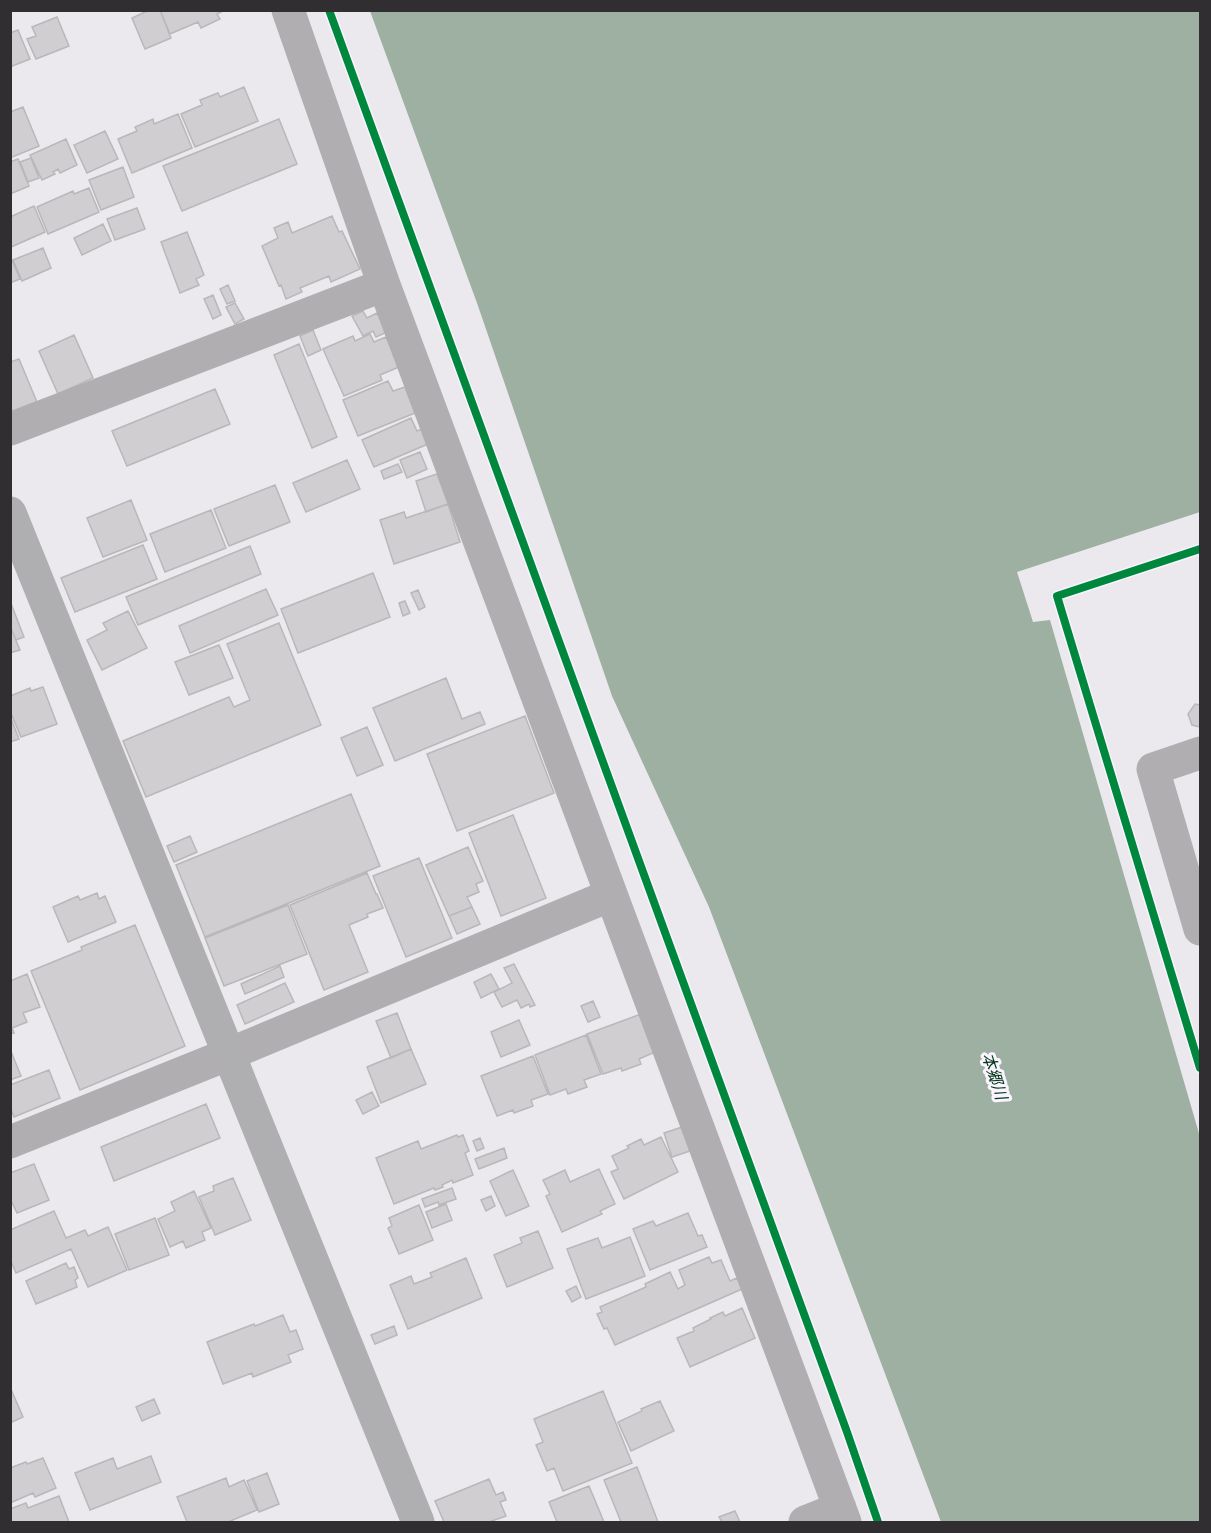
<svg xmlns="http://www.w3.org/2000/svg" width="1211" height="1533" font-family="Commissioner,'Noto Sans JP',sans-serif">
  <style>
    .water { fill: #9db0a2 }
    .building { fill: #d0ced1; stroke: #b9b7ba; stroke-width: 1.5 }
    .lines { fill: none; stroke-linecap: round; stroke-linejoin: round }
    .street { stroke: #b0aeb1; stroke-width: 33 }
    .secondary { stroke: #afaeb1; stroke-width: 33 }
    .cycleway-casing { stroke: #f9f4fd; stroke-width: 11 }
    .cycleway { stroke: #00873e; stroke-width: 8 }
    .labels { text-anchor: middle; stroke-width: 6; stroke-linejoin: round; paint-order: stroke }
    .water-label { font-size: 16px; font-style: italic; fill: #053819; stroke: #f9f4fd }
  </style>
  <rect width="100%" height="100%" fill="#ebe9ed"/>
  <path class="water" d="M370 11H1200V512L1017 572 1033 622 1050 620 1200 1137V1522H941L709 907 612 696 477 303Z"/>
  <path class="building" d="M149 10H160L171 38 145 49 132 18Z
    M160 10H223V11L217 14 220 19 201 28 198 22 170 34Z
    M57 17 69 46 36 59 27 39 36 36 32 27Z
    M18 30 30 59 10 67V33Z
    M244 87 258 121 195 147 181 114 202 105 200 100 218 93 220 97Z
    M23 107 39 146 10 158V112Z
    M178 114 192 148 132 173 118 139 137 131 135 127 153 119 154 124Z
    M279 119 297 164 182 211 163 166Z
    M105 131 118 159 87 173 74 145Z
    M66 139 77 165 60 173 58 169 53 172 55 174 42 180 30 155Z
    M31 158 39 178 28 182 20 162Z
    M18 159 29 186 10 194V162Z
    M123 167 134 197 101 210 89 180Z
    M89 188 99 212 48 234 37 207 73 191 74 194Z
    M34 206 45 232 11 247 10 217Z
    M137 208 145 229 115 240 107 219Z
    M332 216 339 232 342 231 360 269 331 282 329 276 300 288 302 292 286 299 281 285 279 286 262 246 278 238 274 228 288 222 292 233Z
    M103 224 111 241 82 255 74 238Z
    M187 232 204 275 196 279 199 285 180 293 161 242Z
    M43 248 51 268 22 281 13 260Z
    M12 260 20 279 10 283V261Z
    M228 285 235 301 227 304 220 289Z
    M213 295 221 315 213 319 204 299Z
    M235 303 244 319 235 324 226 307Z
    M363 311 367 318 377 313 387 332 376 337 373 331 363 336 352 316Z
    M313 330 321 350 308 356 300 336Z
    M370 334 374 342 386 337 399 367 380 375 382 380 344 396 323 349 353 336 355 341Z
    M74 335 93 378 58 394 39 351Z
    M299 344 337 437 312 448 274 355Z
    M19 359 37 402 10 413V362Z
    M388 381 393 391 405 387 415 413 358 436 343 400Z
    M215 389 230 424 127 466 112 431Z
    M411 418 417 431 422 429 428 444 374 467 362 440Z
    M420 452 427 469 407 478 400 460Z
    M347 460 360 489 306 512 293 483Z
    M398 464 402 472 384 479 381 471Z
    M437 474 448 504 426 512 416 481Z
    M275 485 290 522 229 546 214 509Z
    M131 500 147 540 103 557 87 518Z
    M448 504 460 542 394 564 380 520 404 512 406 518Z
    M211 510 226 548 165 572 150 534Z
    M143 545 157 579 75 612 61 578Z
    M250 546 261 574 138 625 126 597Z
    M373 573 390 617 298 653 281 609Z
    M266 589 278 615 190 653 179 626Z
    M418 590 425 607 419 610 411 593Z
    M10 601 24 637 16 640 10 626Z
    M405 601 410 613 403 616 399 603Z
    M128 611 147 648 102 670 87 640 107 630 103 623Z
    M279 623 321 725 146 797 123 741 229 697 234 707 250 700 227 644Z
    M10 626 20 650 10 653Z
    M219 645 233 678 189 695 175 662Z
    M446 678 462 719 480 712 485 724 395 761 373 708Z
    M43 687 57 724 21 737 10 711V696L30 688 31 691Z
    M1195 704 1200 705V727L1192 725 1188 714Z
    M10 716 19 739 10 742Z
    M525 716 554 793 457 831 427 754Z
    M367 727 383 765 357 776 341 738Z
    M351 794 380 866 205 937 176 865Z
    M513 815 546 898 501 916 469 833Z
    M190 836 197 852 174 862 167 846Z
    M468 847 483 881 476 884 479 892 467 897 472 907 449 916 426 865Z
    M419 858 452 938 406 957 373 876Z
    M367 873 376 894H377L383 908 367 914 368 917 349 925 368 972 324 990 290 905Z
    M97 893 99 899 105 896 116 922 68 942 53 907 78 896 80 900Z
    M288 905 307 954 224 986 205 938Z
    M472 907 480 924 457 934 449 916Z
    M135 925 185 1046 80 1090 31 971 82 950 81 947Z
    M514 964 535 1005 530 1007 529 1004 521 1008 517 1000 502 1007 494 992 512 983 504 968Z
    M280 966 284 977 245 994 241 984Z
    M27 974 40 1007 23 1013 27 1022 12 1028 14 1033 10 1034V981Z
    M491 974 499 989 481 998 474 982Z
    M285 983 294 1002 245 1024 237 1005Z
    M593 1001 600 1017 588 1022 581 1006Z
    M397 1013 411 1049 391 1058 376 1021Z
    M641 1014 655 1052 639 1059 641 1064 622 1071 621 1068 603 1074 587 1034Z
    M519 1020 530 1045 501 1057 491 1032Z
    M586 1035 601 1074 584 1080 587 1087 568 1094 566 1089 550 1095 535 1055Z
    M10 1049 21 1076 10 1080Z
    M411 1049 426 1084 381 1103 367 1067Z
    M533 1056 548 1094 531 1100 533 1106 514 1113 513 1110 497 1116 481 1076Z
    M49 1070 60 1098 14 1117 10 1107V1085Z
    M372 1092 379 1106 363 1114 356 1100Z
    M206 1104 220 1138 114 1181 101 1147Z
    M682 1127 690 1151 672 1157 664 1133Z
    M457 1135 458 1137 463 1135 469 1151 465 1153 473 1175 453 1183 452 1180 442 1185 443 1187 435 1190 434 1188 394 1204 376 1158 418 1141 421 1149Z
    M661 1137 678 1172 624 1199 611 1172 618 1169 612 1156 629 1148 627 1146 641 1139 644 1145Z
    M480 1138 484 1148 477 1151 473 1141Z
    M504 1148 507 1158 479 1169 475 1159Z
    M34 1164 49 1200 17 1213 10 1198V1173Z
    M599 1169 615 1204 600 1211 602 1214 562 1232 546 1196 550 1194 543 1180 565 1170 570 1182Z
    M513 1170 529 1206 506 1216 490 1181Z
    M233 1178 251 1220 215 1235 199 1197 214 1191 213 1186Z
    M452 1188 456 1199 439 1205 438 1202 425 1207 422 1199Z
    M194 1191 211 1228 202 1232 205 1240 186 1248 183 1241 170 1247 158 1219 175 1211 171 1202Z
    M491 1196 495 1206 486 1211 481 1200Z
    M446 1204 452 1220 432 1228 426 1212Z
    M419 1205 433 1240 399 1254 388 1228 392 1226 389 1218Z
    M54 1211 66 1238 85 1230 88 1236 108 1227 127 1270 88 1287 71 1249 16 1273 10 1259V1230Z
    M688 1213 698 1236 702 1235 707 1247 650 1270 633 1229 653 1221 656 1226Z
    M155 1218 169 1255 129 1270 115 1234Z
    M538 1231 553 1268 507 1287 494 1255 522 1243 520 1238Z
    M630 1237 645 1276 586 1299 567 1249 598 1238 602 1248Z
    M709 1257 712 1263 721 1260 730 1281 737 1278 742 1289 615 1345 607 1328 604 1329 597 1314 602 1312 600 1307 646 1287 645 1284 670 1272 678 1289 685 1285 679 1270Z
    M466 1258 482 1298 408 1329 390 1285 411 1276 414 1284 432 1277 430 1273Z
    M66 1263 69 1269 74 1267 78 1278 75 1280 77 1287 36 1304 26 1281Z
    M576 1286 581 1297 572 1302 566 1291Z
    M742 1308 755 1338 690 1367 677 1338 694 1331 693 1328 711 1319 710 1318 723 1312 725 1316Z
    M283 1315 290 1332 296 1330 303 1349 288 1355 291 1362 253 1377 252 1373 223 1384 207 1342 254 1324 255 1326Z
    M394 1326 397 1335 375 1344 371 1335Z
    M10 1387 23 1417 10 1423Z
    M603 1391 632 1463 563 1491 554 1468 547 1471 536 1445 543 1442 534 1419Z
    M154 1399 160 1413 142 1421 136 1407Z
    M660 1401 674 1431 631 1451 618 1422 642 1411 641 1409Z
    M151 1456 161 1482 90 1510 75 1473 113 1458 117 1469Z
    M43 1458 56 1488 35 1497 33 1493 10 1503V1468L26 1462 27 1464Z
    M637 1467 658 1522H621L604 1480Z
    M267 1473 279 1504 259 1512 247 1481Z
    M226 1478 229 1487 244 1480 257 1510 228 1522H187L177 1497Z
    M489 1479 496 1495 503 1492 506 1500 500 1502 506 1516 489 1522H444L435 1501Z
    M589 1486 604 1522H557L549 1502Z
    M59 1496 69 1522H10V1509L26 1503 28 1508Z
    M735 1511 740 1522H722L719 1517Z"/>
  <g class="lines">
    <path class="street" d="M288 10 384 285 845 1522
      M10 429 384 285
      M1200 753 1153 769 1200 929
      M10 1142 229 1054 611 895
      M805 1522 840 1508"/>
    <path class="secondary" d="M10 513 418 1522"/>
    <defs>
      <path id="cycleway" d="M329 10 847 1432 878 1522
        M1200 549 1057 596 1200 1068"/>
    </defs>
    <use href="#cycleway" class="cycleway-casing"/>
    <use href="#cycleway" class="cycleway"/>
  </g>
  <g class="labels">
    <g class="water-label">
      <text transform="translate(995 1076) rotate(72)" y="6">本郷川</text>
    </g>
  </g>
  <rect width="1211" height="1533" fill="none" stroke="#302e31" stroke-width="24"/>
</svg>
